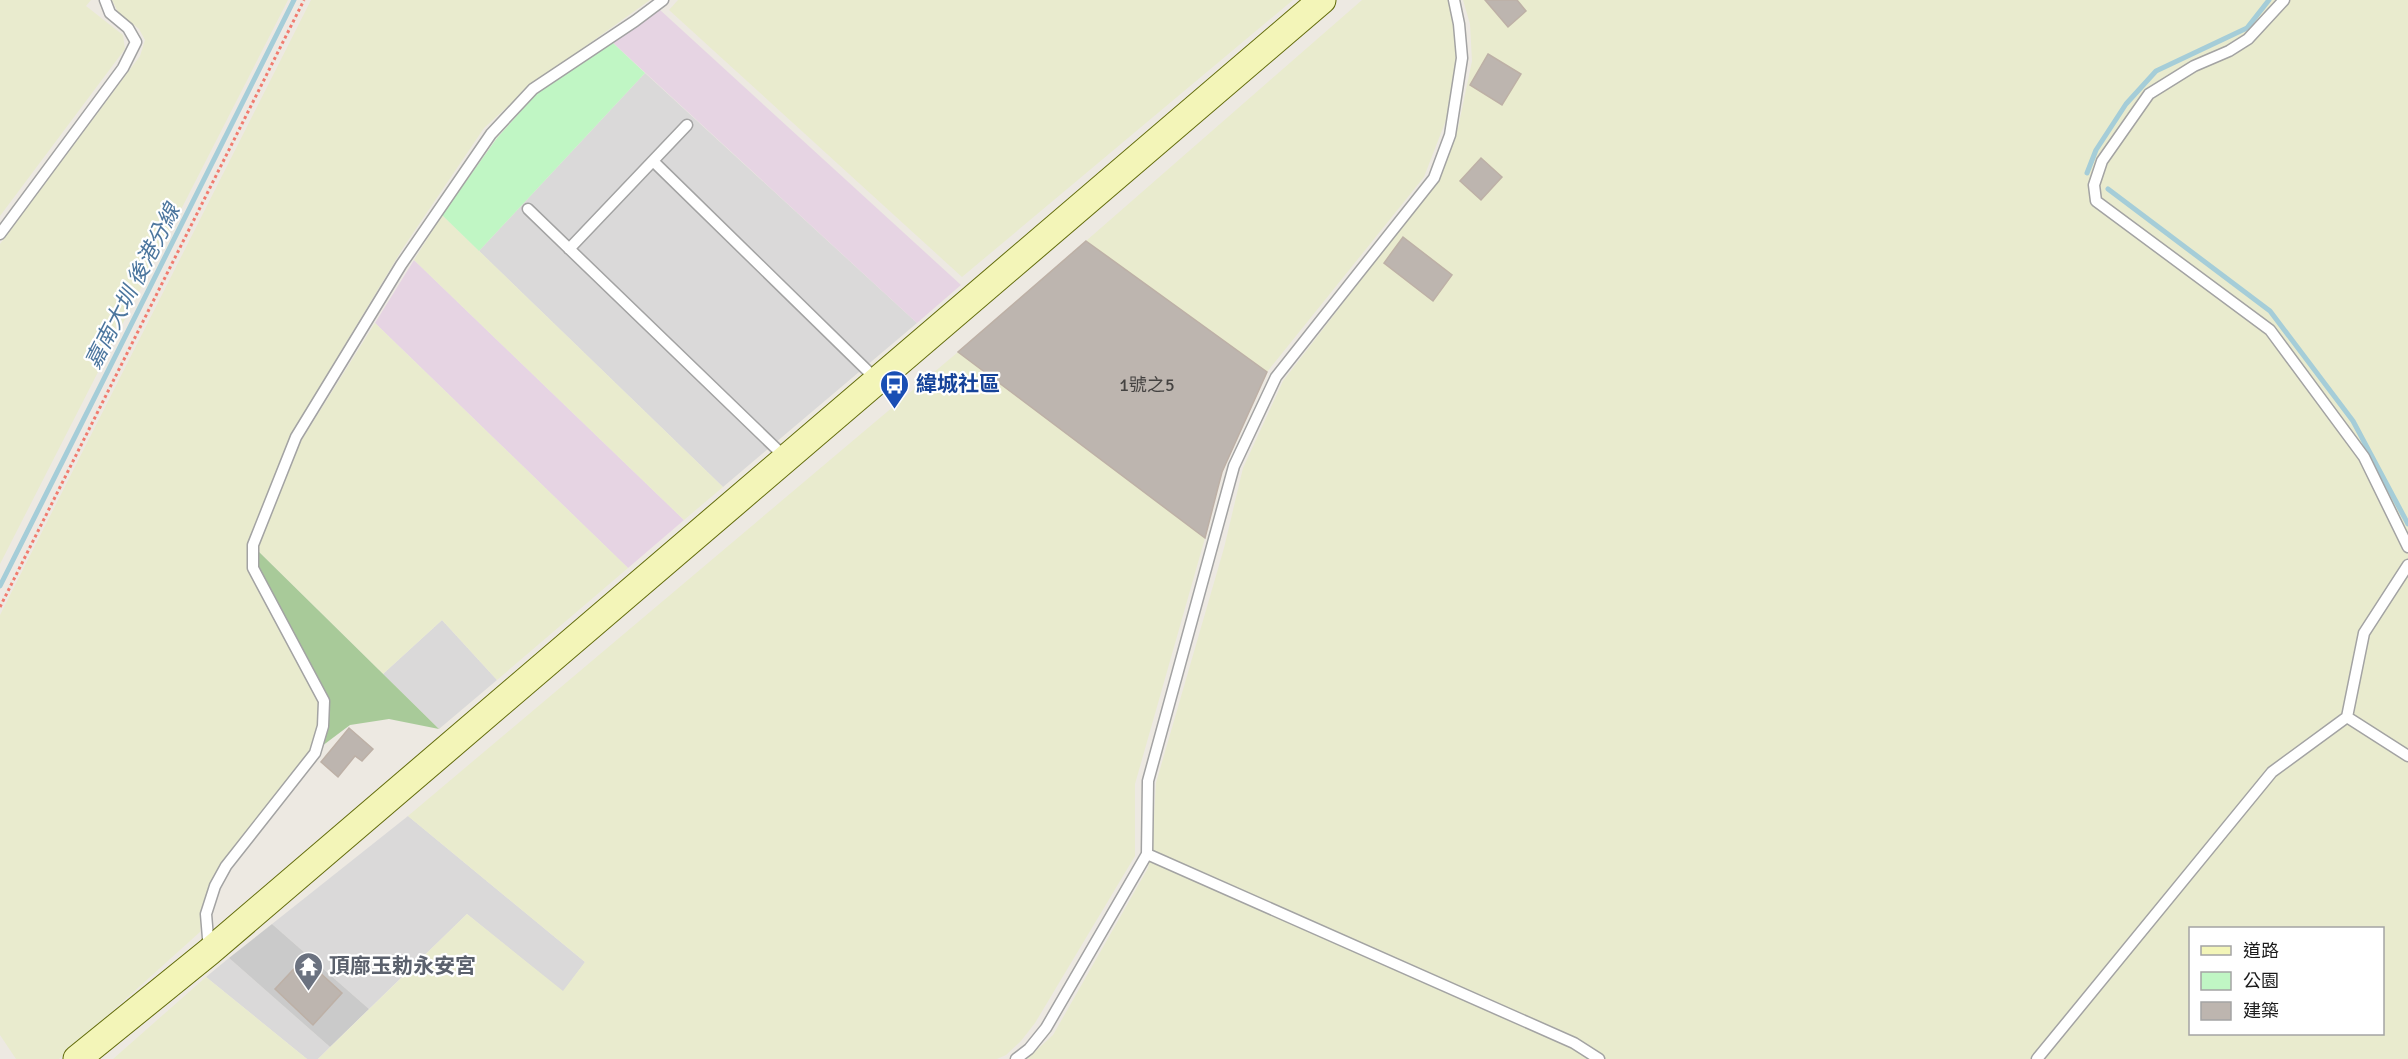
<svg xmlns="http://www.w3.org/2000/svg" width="2408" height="1059" font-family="Signika,'Noto Sans TC',sans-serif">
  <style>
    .residential { fill: #dad9d9 }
    .industrial { fill: #e6d4e3 }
    .religious { fill: #cacaca }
    .farmland { fill: #e9ebce; fill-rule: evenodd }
    .forest { fill: #a8ca99 }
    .park { fill: #c0f6c4 }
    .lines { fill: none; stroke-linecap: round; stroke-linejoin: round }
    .stream { stroke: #a5cdd8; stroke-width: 5 }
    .building { fill: #bdb5af; stroke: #bdb0a6; stroke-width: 1.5 }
    .lane-casing { stroke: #a3a3a3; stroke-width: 13 }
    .secondary-casing { stroke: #626b0b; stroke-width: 29 }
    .path { stroke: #f17b6f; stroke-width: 3; stroke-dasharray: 3 3; stroke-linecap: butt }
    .lane { stroke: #fff; stroke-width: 10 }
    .secondary { stroke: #f3f5b8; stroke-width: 27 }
    .labels { text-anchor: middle; stroke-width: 4.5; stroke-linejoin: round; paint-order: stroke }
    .number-label { font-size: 18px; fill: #444241 }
    .transit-label { font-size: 21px; font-weight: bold; fill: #164399; stroke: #fff; text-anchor: start }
    .worship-label { font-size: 21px; font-weight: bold; fill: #5b616d; stroke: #fff; text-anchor: start }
    .water-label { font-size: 22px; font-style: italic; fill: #4c769e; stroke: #fff }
  </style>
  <rect width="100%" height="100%" fill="#ede9e2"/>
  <path class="residential" d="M645 73 917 323 723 487 479 251Z
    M442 620 497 680 439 729 383 674Z
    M408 816 585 962 563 992 467 914 369 1009 272 924Z
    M229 958 330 1047 318 1059H307L206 977Z"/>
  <path class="industrial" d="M659 9 961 285 917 323 613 43Z
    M414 260 684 520 628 568 375 323Z"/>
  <path class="religious" d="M272 924 369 1009 330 1047 229 958Z"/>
  <path class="farmland" d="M0 0H91L86 6 123 35 125 49 0 216Z
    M112 0H288L0 564V244L140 56 145 40 139 29 118 12Z
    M311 0H650L530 86 484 128 403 248 291 434 249 541V567L318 702V727L312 752 224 862 202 913 200 932 59 1059H16L0 1035V615Z
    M678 0H1293L962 277 669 10Z
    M1362 0H1448L1455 25 1456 58 1446 120 1424 177 1267 372 1086 241Z
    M1463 0H2408V1059H1027L1053 1035 1148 868 1152 848 1156 783 1224 548 1243 468 1283 381 1438 180 1458 128 1472 61 1470 24ZM2190 928H2382V1034H2190Z
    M442 215 723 487 684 520 414 260Z
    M375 323 628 568 497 680 442 620 383 674 256 549 301 441Z
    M958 352 1205 538 1135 784V856L1035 1023 1021 1041 1006 1055 997 1059H318L467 914 563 991 585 962 408 816Z
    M206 977 307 1059H113Z"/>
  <path class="forest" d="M256 549 439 729 389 719 350 725 322 746 329 726V700L257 567Z"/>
  <path class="park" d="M613 43 645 73 479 251 442 215 497 138 537 93Z"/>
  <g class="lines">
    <path class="stream" d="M2087 173 2096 150 2126 104 2156 71 2247 28 2269 0
      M2108 189 2270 311 2353 421 2408 524
      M0 586 294 0"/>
  </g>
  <path class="building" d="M1485 0H1517L1526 11 1508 27Z
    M1488 54 1521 74 1502 105 1470 85Z
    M1481 158 1502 177 1481 200 1460 181Z
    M1403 237 1452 275 1433 301 1384 263Z
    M1086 241 1267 372 1222 472 1205 538 958 352Z
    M349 728 373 749 362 761 355 756 338 777 321 762Z
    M304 958 342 993 313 1025 275 989Z"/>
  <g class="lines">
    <defs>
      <path id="lane" d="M2284 0 2248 39 2229 51 2194 66 2149 94 2102 161 2094 185 2096 201 2270 330 2364 457 2408 547
        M653 161 878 381
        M528 209 787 459
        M0 234 123 68 136 42 128 28 110 13 105 0
        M569 249 687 125
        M2408 565 2364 633 2347 717 2408 756
        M1147 854 1574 1043 1599 1059
        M209 950 206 914 215 886 226 866 315 753 323 726 324 701 253 568V545L296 437 401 265 491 134 533 89 635 21 663 0
        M1016 1059 1029 1049 1046 1028 1147 854 1148 781 1234 466 1276 377 1434 178 1450 135 1462 58 1459 24 1454 0
        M2037 1059 2272 772 2347 717"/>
      <path id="secondary" d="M77 1059 209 952 1322 0"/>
    </defs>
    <use href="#lane" class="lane-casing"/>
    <use href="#secondary" class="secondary-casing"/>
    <path class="path" d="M0 607 304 0"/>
    <use href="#lane" class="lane"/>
    <use href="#secondary" class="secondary"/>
  </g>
  <defs>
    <symbol id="bus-pin" viewBox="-11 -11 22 30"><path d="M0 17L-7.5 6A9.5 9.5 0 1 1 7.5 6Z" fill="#1a4fb4" stroke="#fff"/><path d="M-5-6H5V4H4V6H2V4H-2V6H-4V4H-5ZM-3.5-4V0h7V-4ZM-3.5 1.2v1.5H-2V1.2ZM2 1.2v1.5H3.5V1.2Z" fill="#fff"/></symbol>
    <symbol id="temple-pin" viewBox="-11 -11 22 30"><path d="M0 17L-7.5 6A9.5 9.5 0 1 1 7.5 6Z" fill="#6b7280" stroke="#fff"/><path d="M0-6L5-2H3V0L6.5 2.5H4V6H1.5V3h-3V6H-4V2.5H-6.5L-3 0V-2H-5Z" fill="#fff"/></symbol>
  </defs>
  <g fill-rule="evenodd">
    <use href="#bus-pin" x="878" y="368" width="33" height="45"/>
    <use href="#temple-pin" x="292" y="950" width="33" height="45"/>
  </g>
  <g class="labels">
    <g class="number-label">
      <text x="1147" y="391">1號之5</text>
    </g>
    <g class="transit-label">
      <text x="916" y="391">緯城社區</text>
    </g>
    <g class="worship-label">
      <text x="329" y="973">頂廍玉勅永安宮</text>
    </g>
    <g class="water-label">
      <text transform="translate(132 286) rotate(-63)" y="8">嘉南大圳 後港分線</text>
    </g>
  </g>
  <rect x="2189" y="927" width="195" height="108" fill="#ffffff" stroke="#a4a4a4" stroke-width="1.5"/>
  <rect x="2201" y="946" width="30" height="9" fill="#f3f5b8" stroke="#a4a4a4" stroke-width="1.5"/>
  <text x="2243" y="957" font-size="18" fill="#1c1c1c">道路</text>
  <rect x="2201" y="972" width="30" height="18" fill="#c0f6c4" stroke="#a4a4a4" stroke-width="1.5"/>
  <text x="2243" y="987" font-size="18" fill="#1c1c1c">公園</text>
  <rect x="2201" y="1002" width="30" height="18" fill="#bdb5af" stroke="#a4a4a4" stroke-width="1.5"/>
  <text x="2243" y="1017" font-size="18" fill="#1c1c1c">建築</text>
</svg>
